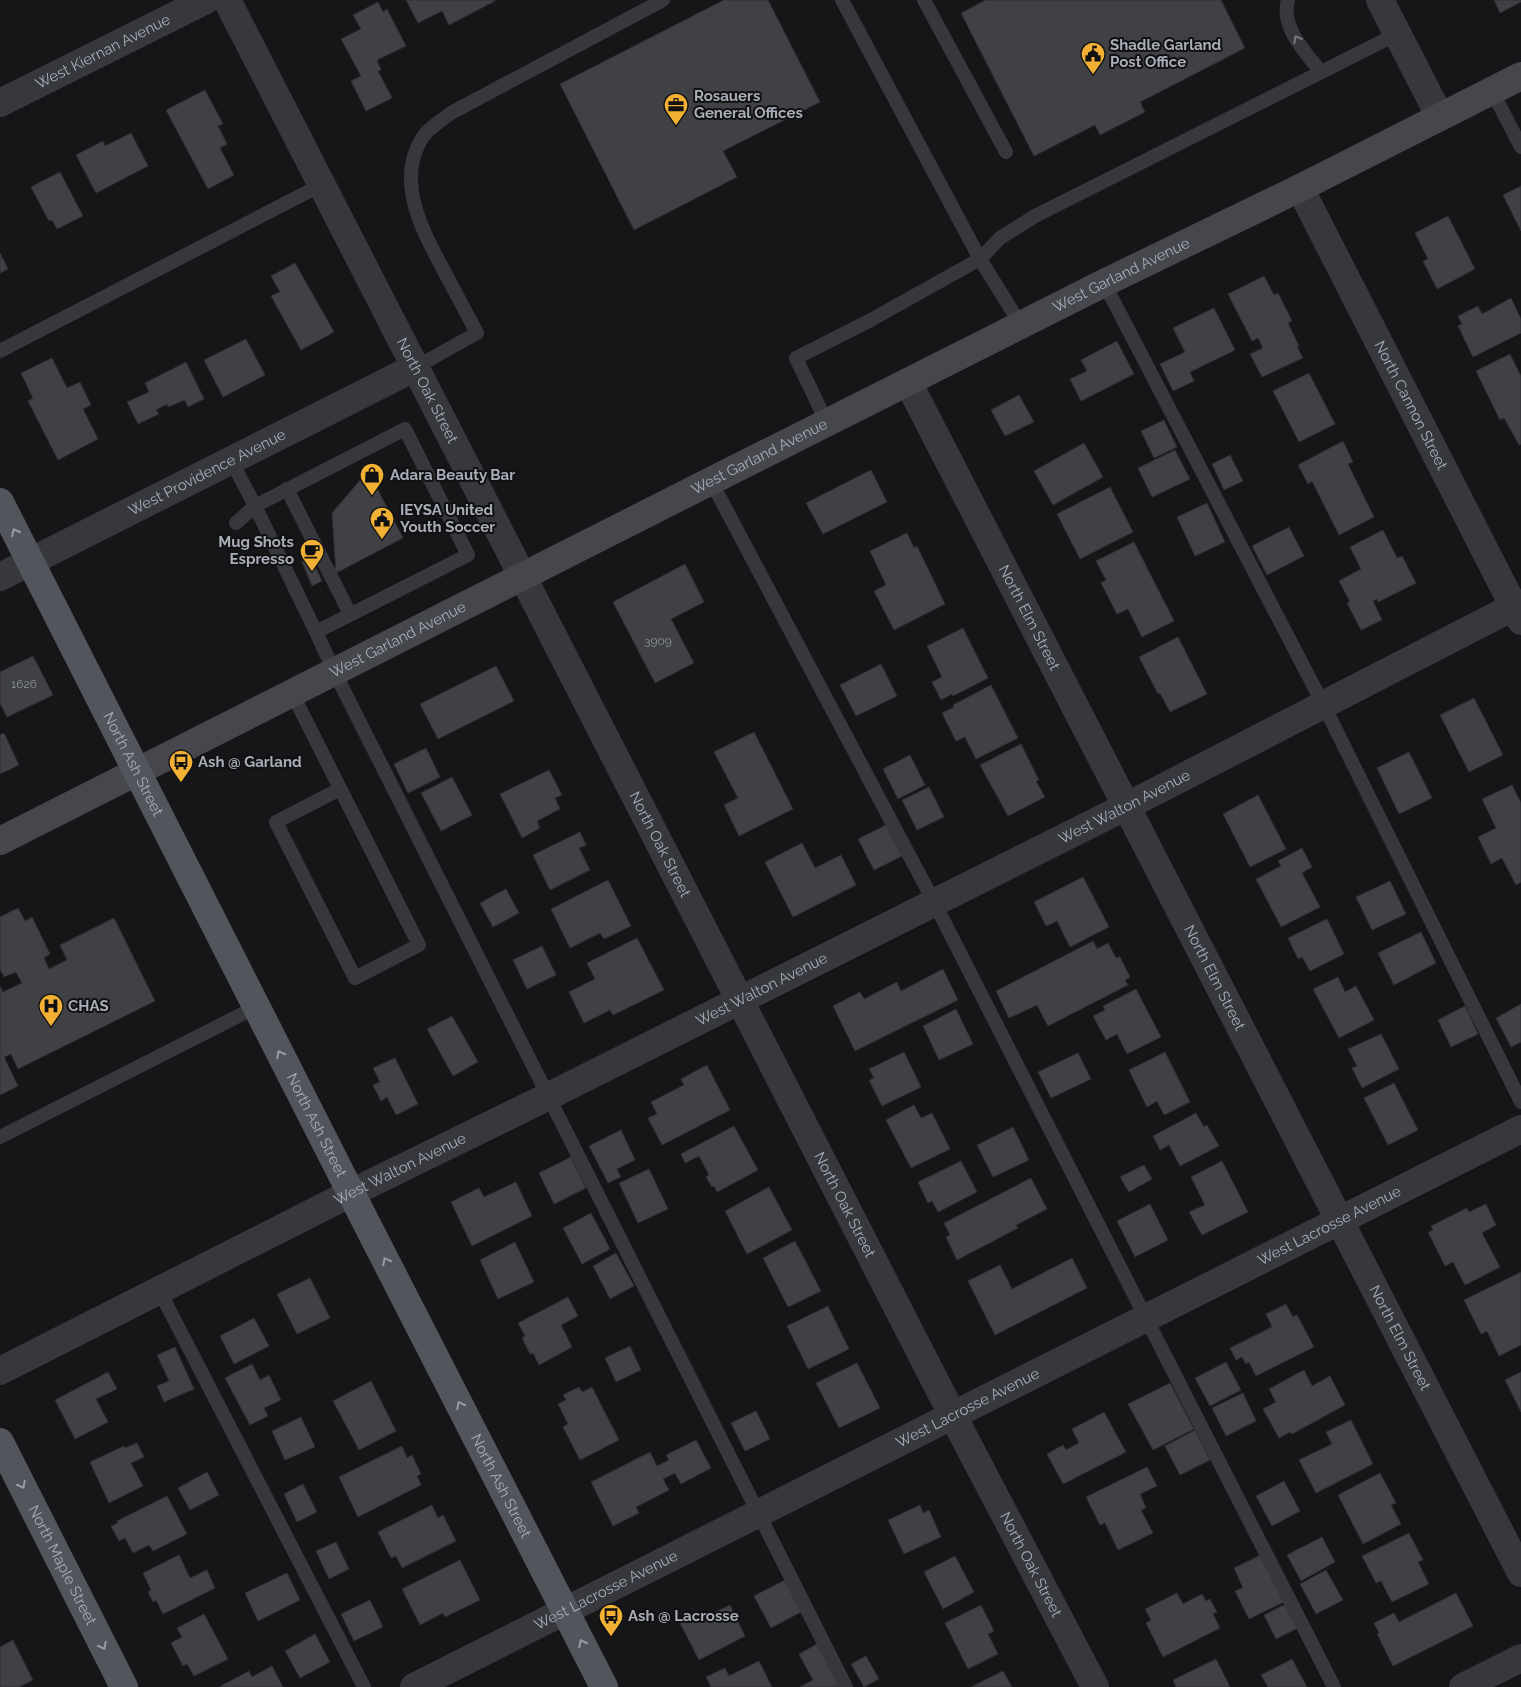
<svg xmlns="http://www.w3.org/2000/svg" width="1521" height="1687" font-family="Raleway,sans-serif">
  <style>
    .building { fill: #404145; stroke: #303034 }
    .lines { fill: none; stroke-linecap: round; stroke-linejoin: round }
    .lane { stroke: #37383d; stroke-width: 14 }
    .street { stroke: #37383d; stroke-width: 28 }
    .secondary { stroke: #45474d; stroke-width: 28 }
    .primary { stroke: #53555c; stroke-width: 28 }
    .oneway { stroke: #757881 }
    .oneway2 { stroke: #979ba6 }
    .labels { text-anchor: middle; stroke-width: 4; stroke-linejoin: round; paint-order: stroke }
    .number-label { font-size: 12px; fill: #8e929b }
    .poi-label { font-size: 15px; font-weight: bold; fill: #a8adb8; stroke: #111113; text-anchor: start }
    .street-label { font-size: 15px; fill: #a8adb8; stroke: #111113 }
  </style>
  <rect width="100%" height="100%" fill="#161618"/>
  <path class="building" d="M406 0H495V1L449 25 442 11 418 23Z
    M724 0H768L820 102 723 151 737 177 634 230 560 84Z
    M986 0H1221L1245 48 1140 102 1145 112 1100 135 1095 125 1034 156 961 13Z
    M1494 0H1521V2L1500 13Z
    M378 2 383 12 387 9 406 46 377 60 381 70 378 71 392 98 366 111 351 81 361 76 341 39 361 29 353 15Z
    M205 90 223 124 218 126 227 144 220 148 234 175 208 189 166 110Z
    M131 133 148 166 96 193 76 155 103 141 105 146Z
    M60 172 83 216 57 229 52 220 49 221 31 187Z
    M1521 186V231L1503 195Z
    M1448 216 1475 269 1437 289 1423 261 1428 259 1415 233Z
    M0 253 8 269 0 273Z
    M295 263 334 332 301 350 271 296 280 292 271 276Z
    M1264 276 1274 295 1278 293 1292 321 1288 323 1299 346 1297 347 1303 358 1262 377 1250 354 1263 348 1258 338 1252 341 1228 294Z
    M1511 298 1521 319V333L1473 357 1458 326 1462 324 1458 316 1478 306 1482 314Z
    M1214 308 1235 350 1190 372 1194 381 1173 391 1160 364 1185 352 1173 328Z
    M246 339 265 375 223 397 204 360Z
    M1117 341 1134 374 1081 401 1070 379 1087 371 1081 360Z
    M1510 354 1521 376V444L1519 445 1504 418 1500 420 1476 371Z
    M52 358 67 388 80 382 91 405 83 409 98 439 58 460 28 401 33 398 21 373Z
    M186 362 204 399 188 407 185 400 168 407 167 404 156 410 159 414 138 424 127 402 149 392 145 383Z
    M1309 373 1335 424 1299 442 1273 391Z
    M1019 395 1034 422 1005 436 991 410Z
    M1164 420 1177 447 1154 458 1141 431Z
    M1343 441 1353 462 1348 464 1374 517 1339 535 1312 481 1308 484 1298 465Z
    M1084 443 1103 477 1053 505 1034 471Z
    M1175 450 1190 479 1152 497 1138 468Z
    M1230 455 1243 481 1224 490 1212 464Z
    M871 470 887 502 823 534 806 503Z
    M368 471 403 538 336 573 332 513Z
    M1110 487 1133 532 1080 559 1057 514Z
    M1207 503 1225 542 1195 556 1177 517Z
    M1289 527 1304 556 1267 575 1252 546Z
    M1383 530 1397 558 1402 556 1416 583 1378 602 1377 599 1373 601 1382 620 1361 630 1347 603 1350 602 1339 581 1361 569 1350 547Z
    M907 533 914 548 917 546 945 604 894 630 874 591 886 585 870 551Z
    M1134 542 1174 621 1142 637 1128 609 1117 614 1101 583 1106 580 1096 561Z
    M311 558 322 581 312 586 302 562Z
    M685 564 704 602 671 619 694 663 655 683 613 602Z
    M963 628 988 678 953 696 952 694 941 700 932 682 942 677 927 646Z
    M1178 637 1207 694 1170 712 1160 693 1158 694 1139 657Z
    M33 656 53 695 7 717 0 703V672Z
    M881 664 897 696 856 716 840 685Z
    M496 666 514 701 438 739 420 704Z
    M991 685 1018 738 976 759 965 737 956 741 942 713 954 707 953 705Z
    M1474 698 1503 755 1469 772 1440 715Z
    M754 732 793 809 739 836 724 805 738 798 714 752Z
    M4 733 19 765 0 774V735Z
    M1021 744 1039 780 1036 781 1045 797 1008 816 980 765Z
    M426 748 440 777 408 793 394 764Z
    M1409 752 1432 798 1399 814 1377 768Z
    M910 755 925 785 898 799 883 769Z
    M549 770 562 795 555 798 560 809 537 821 540 828 522 838 500 794Z
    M452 777 472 815 441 831 421 793Z
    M1512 785 1521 803V882L1516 885 1502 858 1491 864 1478 837 1496 828 1482 799Z
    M929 787 944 817 917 830 902 800Z
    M1258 795 1286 849 1250 867 1223 814Z
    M886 825 902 856 874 870 858 839Z
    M580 832 586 845 579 848 590 870 550 890 533 855Z
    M802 843 815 868 841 855 856 885 793 917 765 862Z
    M1302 848 1312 867 1302 873 1320 907 1281 927 1256 879 1281 866 1278 861Z
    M1083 877 1109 927 1070 947 1057 921 1046 926 1034 902Z
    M608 880 631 926 604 939 600 933 570 948 551 909Z
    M1390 881 1406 914 1372 930 1356 897Z
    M506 889 519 913 493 927 480 903Z
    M18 908 25 921 32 917 50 954 44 958 49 969 67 960 60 945 114 918 155 1001 18 1069 11 1054 4 1057 18 1086 0 1095V986L3 992 22 983 16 972 4 977 0 969V917Z
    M1327 919 1344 954 1310 971 1302 957 1298 959 1288 938Z
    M1421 932 1436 963 1394 985 1378 953Z
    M637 938 664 990 613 1015 610 1010 584 1023 569 992 595 979 587 963Z
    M1093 941 1097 949 1108 943 1116 958 1120 957 1130 977 1125 980 1128 985 1048 1026 1037 1005 1009 1018 996 991Z
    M542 946 556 975 527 989 513 960Z
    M943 969 958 1000 855 1051 833 1006 860 992 864 999 897 982 901 991Z
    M1338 977 1345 992 1356 986 1374 1020 1339 1038 1313 989Z
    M1136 989 1161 1037 1127 1054 1117 1034 1106 1040 1093 1016 1105 1010 1103 1006Z
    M1521 1004V1042L1511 1047 1496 1018Z
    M1465 1006 1478 1034 1451 1047 1438 1020Z
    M956 1009 973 1044 939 1060 923 1026Z
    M452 1016 478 1062 453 1076 427 1029Z
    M1381 1034 1399 1069 1362 1088 1352 1068 1357 1066 1348 1049Z
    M904 1052 921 1087 882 1106 869 1080 874 1078 869 1069Z
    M1165 1052 1190 1102 1164 1115 1157 1101 1147 1107 1129 1070Z
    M1078 1053 1091 1079 1051 1098 1038 1072Z
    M395 1058 418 1104 396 1115 387 1097 381 1101 373 1085 380 1082 373 1068Z
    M707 1065 730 1110 662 1145 648 1118 657 1114 651 1102 684 1085 681 1079Z
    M1394 1083 1418 1130 1388 1145 1364 1098Z
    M914 1105 921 1118 932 1113 950 1149 911 1168 886 1120Z
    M1196 1113 1204 1127 1207 1125 1219 1146 1180 1166 1169 1145 1160 1150 1153 1136Z
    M734 1126 758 1170 717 1192 714 1186 712 1187 706 1177 709 1175 699 1156 685 1163 681 1154Z
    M1013 1127 1029 1160 993 1177 977 1145Z
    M621 1130 635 1160 617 1169 621 1177 608 1183 589 1146Z
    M571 1157 586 1188 554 1204 539 1173Z
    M961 1161 977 1192 938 1212 932 1201 928 1203 918 1182Z
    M1222 1161 1248 1212 1202 1235 1189 1212 1205 1205 1191 1177Z
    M1144 1165 1152 1179 1129 1192 1120 1177Z
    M649 1169 668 1209 638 1223 619 1183Z
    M1031 1178 1047 1209 1016 1225 1018 1228 957 1260 946 1237 950 1235 944 1223Z
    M516 1182 532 1216 472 1246 451 1202 479 1188 484 1197Z
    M769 1187 792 1230 747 1254 725 1211Z
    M1150 1204 1168 1240 1135 1257 1117 1221Z
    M1486 1204 1496 1225 1482 1233 1500 1267 1465 1285 1453 1262 1445 1266 1428 1232 1433 1230 1431 1226 1467 1208 1469 1212Z
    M591 1213 610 1249 582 1264 563 1228Z
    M795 1241 821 1291 788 1307 763 1258Z
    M515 1242 534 1282 498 1299 480 1260Z
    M616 1253 634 1286 610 1299 593 1266Z
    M1072 1258 1087 1288 995 1335 968 1281 1000 1265 1012 1289Z
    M1521 1272V1345L1499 1356 1487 1331 1481 1334 1464 1300Z
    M310 1278 330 1318 297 1334 277 1294Z
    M568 1297 578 1316 561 1325 572 1347 539 1365 533 1353 530 1354 522 1338 525 1336 518 1323Z
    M1286 1304 1293 1317 1297 1315 1314 1347 1256 1376 1249 1362 1246 1364 1242 1357 1236 1360 1230 1348 1272 1327 1266 1314Z
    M828 1306 849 1349 808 1369 787 1326Z
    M254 1318 269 1346 234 1364 220 1336Z
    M630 1346 641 1370 616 1382 605 1358Z
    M175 1347 194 1389 164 1402 157 1386 169 1381 157 1355Z
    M1226 1362 1241 1390 1210 1406 1195 1378Z
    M857 1363 880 1408 839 1428 816 1383Z
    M252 1364 260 1380 269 1375 281 1400 264 1408 268 1416 250 1425 225 1378Z
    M1304 1370 1312 1386 1330 1376 1345 1405 1292 1434 1290 1432 1279 1438 1263 1409 1276 1402 1269 1389Z
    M108 1372 117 1389 96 1399 108 1422 75 1439 55 1400Z
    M1521 1372V1412L1505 1380Z
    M371 1381 396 1431 359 1450 333 1401Z
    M1170 1383 1194 1429 1153 1450 1128 1404Z
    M579 1387 582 1392 592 1387 619 1440 580 1460 563 1427 568 1424 558 1404 566 1400 563 1395Z
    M1243 1393 1256 1421 1226 1436 1212 1408Z
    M756 1411 770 1439 745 1451 731 1423Z
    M1104 1412 1126 1452 1063 1484 1047 1454 1063 1445 1066 1450 1079 1443 1072 1429Z
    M301 1417 315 1447 285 1460 272 1431Z
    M1351 1420 1373 1464 1316 1493 1299 1460 1332 1444 1326 1432Z
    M1195 1430 1210 1460 1180 1475 1165 1446Z
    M696 1440 711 1468 681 1484 675 1473 663 1479 669 1490 636 1507 639 1513 613 1526 591 1482 650 1452 657 1466 669 1460 666 1455Z
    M137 1443 144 1457 131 1463 143 1486 109 1503 90 1462 124 1446 125 1448Z
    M402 1446 407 1458 412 1455 421 1474 417 1476 421 1485 358 1517 339 1477Z
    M1147 1467 1157 1486 1140 1494 1146 1508 1141 1510 1153 1533 1118 1550 1105 1523 1100 1525 1086 1497Z
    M207 1472 219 1495 190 1510 178 1488Z
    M1380 1473 1396 1503 1391 1505 1401 1524 1363 1544 1338 1495Z
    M1284 1481 1300 1511 1272 1526 1256 1496Z
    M303 1484 317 1512 297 1522 284 1494Z
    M167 1496 187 1534 153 1551 149 1545 133 1553 125 1538 119 1541 111 1526 118 1523 117 1521Z
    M432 1505 438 1518 443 1515 456 1541 402 1568 396 1556 391 1558 378 1532Z
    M920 1505 923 1513 929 1510 941 1537 904 1554 888 1520Z
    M1409 1533 1423 1560 1418 1562 1429 1584 1392 1602 1381 1581 1376 1583 1362 1556Z
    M1322 1537 1335 1562 1301 1581 1287 1555Z
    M336 1542 349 1569 329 1579 316 1551Z
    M179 1555 190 1578 207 1570 215 1588 163 1614 156 1600 153 1602 148 1592 151 1590 143 1573Z
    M1261 1555 1284 1602 1249 1619 1235 1591 1243 1588 1234 1568Z
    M955 1556 974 1592 943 1609 924 1572Z
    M460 1560 480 1600 445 1617 443 1613 420 1625 402 1589Z
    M1326 1570 1343 1600 1316 1614 1300 1584Z
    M287 1573 300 1600 258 1621 245 1593Z
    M785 1580 801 1612 771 1628 754 1596Z
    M1177 1593 1183 1604 1202 1594 1206 1601 1210 1599 1217 1612 1213 1614 1220 1628 1163 1657 1146 1623 1151 1620 1145 1609Z
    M1456 1593 1473 1626 1393 1666 1377 1634 1379 1633 1374 1623 1394 1613 1399 1622Z
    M370 1600 383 1627 354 1641 341 1614Z
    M1286 1604 1298 1628 1276 1639 1264 1615Z
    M730 1605 745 1636 699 1660 679 1621 698 1612 701 1619Z
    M981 1605 994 1631 988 1634 998 1654 968 1669 945 1623Z
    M204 1614 228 1659 194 1676 187 1664 183 1666 171 1643 182 1637 177 1628Z
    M315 1634 330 1662 300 1678 285 1651Z
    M13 1640 33 1680 19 1687H0V1647Z
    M817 1644 840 1687H800L813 1680 799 1654Z
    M866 1656 879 1679 864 1687 851 1664Z
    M1216 1659 1230 1687H1176L1173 1680Z
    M1292 1659 1307 1687H1268L1261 1675Z
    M759 1661 772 1687H711L706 1677 725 1668 729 1676Z
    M272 1666 283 1687H219L249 1671 252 1677Z
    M1003 1671 1012 1687H971Z"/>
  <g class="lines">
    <path class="lane" d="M842 0 980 259 1000 238 1035 216 1397 34
      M924 0 1006 152
      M1288 0C1280 27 1306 53 1321 72
      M1492 91 1521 147
      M1104 283 1323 704 1521 1102
      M0 351 321 185
      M416 367 477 333C466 312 455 292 444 271 423 231 395 183 422 138 428 128 442 120 451 113L663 0
      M827 423 796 358 869 321 980 259 1021 325
      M231 460 255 506 405 429 468 555 316 632 334 671 846 1687
      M711 481 934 902 1334 1687
      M287 489 350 614
      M236 523 255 506 316 632
      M292 693 419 945 355 978 276 822 340 789
      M0 1137 256 1007
      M159 1290 364 1687"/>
    <g class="street">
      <path id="s1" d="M227 0 953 1416 1095 1687"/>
      <path d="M1380 0 1440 117"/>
      <path id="s2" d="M0 103 206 0"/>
      <path id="s3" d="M1300 188 1521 621"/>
      <path id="s4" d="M908 382 1521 1573"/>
      <path id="s5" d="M0 577 416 367"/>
      <path id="s6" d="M0 1371 351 1193 549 1096 1127 806 1521 603"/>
      <path id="s7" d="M414 1687 1521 1129"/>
      <path d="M1463 1687 1521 1658"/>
    </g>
    <path class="secondary" id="s8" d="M0 841 711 481 1104 283 1300 188 1521 76"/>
    <g class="primary">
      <path id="s9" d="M0 502 351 1193 604 1687"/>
      <path id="s10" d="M0 1442 124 1687"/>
    </g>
  </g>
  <defs><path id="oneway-chevron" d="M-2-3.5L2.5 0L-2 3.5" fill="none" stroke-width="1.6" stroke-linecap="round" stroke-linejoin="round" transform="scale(1.25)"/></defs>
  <use class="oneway" href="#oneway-chevron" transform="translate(1297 39) rotate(-119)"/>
  <g class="oneway2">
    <use href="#oneway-chevron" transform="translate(15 532) rotate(-117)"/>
    <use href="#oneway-chevron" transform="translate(280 1054) rotate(-117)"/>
    <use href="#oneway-chevron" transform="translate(386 1261) rotate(-117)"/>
    <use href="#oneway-chevron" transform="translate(460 1405) rotate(-117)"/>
    <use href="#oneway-chevron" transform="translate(22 1485) rotate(63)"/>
    <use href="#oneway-chevron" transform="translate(582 1643) rotate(-117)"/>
    <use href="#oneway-chevron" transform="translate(103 1646) rotate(63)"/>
  </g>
  <defs>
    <symbol id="civic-pin" viewBox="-11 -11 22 30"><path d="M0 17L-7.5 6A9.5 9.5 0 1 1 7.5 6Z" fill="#f2b134" stroke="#111113"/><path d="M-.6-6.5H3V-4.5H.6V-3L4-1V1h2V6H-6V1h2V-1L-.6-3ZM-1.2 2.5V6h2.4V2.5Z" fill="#111"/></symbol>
    <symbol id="office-pin" viewBox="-11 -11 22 30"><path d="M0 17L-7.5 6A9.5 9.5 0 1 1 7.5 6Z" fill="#f2b134" stroke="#111113"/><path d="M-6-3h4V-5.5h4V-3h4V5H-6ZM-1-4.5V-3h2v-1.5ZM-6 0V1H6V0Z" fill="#111"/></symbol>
    <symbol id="shop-pin" viewBox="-11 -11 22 30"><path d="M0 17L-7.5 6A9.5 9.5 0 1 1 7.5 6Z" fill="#f2b134" stroke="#111113"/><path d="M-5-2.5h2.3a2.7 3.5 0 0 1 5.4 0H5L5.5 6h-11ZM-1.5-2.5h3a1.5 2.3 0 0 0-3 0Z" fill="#111"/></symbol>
    <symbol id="cafe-pin" viewBox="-11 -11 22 30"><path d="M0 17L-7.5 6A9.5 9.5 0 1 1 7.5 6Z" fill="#f2b134" stroke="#111113"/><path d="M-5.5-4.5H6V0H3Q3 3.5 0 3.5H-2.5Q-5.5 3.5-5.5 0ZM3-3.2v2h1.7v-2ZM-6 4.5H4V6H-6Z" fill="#111"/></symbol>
    <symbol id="bus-pin" viewBox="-11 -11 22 30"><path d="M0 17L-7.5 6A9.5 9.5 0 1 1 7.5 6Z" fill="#f2b134" stroke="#111113"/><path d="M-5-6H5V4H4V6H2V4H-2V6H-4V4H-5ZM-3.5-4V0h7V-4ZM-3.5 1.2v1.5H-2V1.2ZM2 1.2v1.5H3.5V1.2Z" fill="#111"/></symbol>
    <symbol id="hospital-pin" viewBox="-11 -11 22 30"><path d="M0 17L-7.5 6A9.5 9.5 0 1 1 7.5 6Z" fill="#f2b134" stroke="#111113"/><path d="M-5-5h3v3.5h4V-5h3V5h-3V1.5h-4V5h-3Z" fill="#111"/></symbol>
  </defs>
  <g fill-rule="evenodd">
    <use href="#civic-pin" x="1079" y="40" width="28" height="38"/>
    <use href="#office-pin" x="662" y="91" width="28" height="38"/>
    <use href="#shop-pin" x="358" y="461" width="28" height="38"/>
    <use href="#civic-pin" x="368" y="505" width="28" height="38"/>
    <use href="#cafe-pin" x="298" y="537" width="28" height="38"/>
    <use href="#bus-pin" x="167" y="748" width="28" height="38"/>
    <use href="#hospital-pin" x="37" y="992" width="28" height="38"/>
    <use href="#bus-pin" x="597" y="1602" width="28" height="38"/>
  </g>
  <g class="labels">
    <g class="number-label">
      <text x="658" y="645">3909</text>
      <text x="24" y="688">1626</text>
    </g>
    <g class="poi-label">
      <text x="1110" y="50">Shadle Garland<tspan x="1110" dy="17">Post Office</tspan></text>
      <text x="694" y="101">Rosauers<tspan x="694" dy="17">General Offices</tspan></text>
      <text x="390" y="480">Adara Beauty Bar</text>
      <text x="400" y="515">IEYSA United<tspan x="400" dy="17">Youth Soccer</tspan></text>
      <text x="294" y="547" text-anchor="end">Mug Shots<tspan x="294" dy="17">Espresso</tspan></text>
      <text x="198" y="767">Ash @ Garland</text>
      <text x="68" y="1011">CHAS</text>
      <text x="628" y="1621">Ash @ Lacrosse</text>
    </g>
    <g class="street-label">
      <text dy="5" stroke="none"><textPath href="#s2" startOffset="115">West Kiernan Avenue</textPath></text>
      <text dy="5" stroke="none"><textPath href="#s8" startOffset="1256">West Garland Avenue</textPath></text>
      <text dy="5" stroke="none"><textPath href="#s1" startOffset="439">North Oak Street</textPath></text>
      <text dy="5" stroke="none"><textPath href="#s3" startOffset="244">North Cannon Street</textPath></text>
      <text dy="5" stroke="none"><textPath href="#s8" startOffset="851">West Garland Avenue</textPath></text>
      <text dy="5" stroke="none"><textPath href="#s5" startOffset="232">West Providence Avenue</textPath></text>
      <text dy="5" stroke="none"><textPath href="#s4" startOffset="265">North Elm Street</textPath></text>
      <text dy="5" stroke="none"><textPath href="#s8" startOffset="446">West Garland Avenue</textPath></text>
      <text dy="5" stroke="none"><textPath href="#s9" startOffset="294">North Ash Street</textPath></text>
      <text dy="5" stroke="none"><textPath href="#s6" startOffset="1258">West Walton Avenue</textPath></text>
      <text dy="5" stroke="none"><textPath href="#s1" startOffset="949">North Oak Street</textPath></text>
      <text dy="5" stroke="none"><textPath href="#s4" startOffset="670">North Elm Street</textPath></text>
      <text dy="5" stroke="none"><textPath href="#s6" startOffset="852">West Walton Avenue</textPath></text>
      <text dy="5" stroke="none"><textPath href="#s9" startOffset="699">North Ash Street</textPath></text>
      <text dy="5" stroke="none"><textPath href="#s6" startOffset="448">West Walton Avenue</textPath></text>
      <text dy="5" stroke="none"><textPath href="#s1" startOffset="1354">North Oak Street</textPath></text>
      <text dy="5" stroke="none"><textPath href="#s7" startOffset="1025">West Lacrosse Avenue</textPath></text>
      <text dy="5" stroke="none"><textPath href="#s4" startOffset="1075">North Elm Street</textPath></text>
      <text dy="5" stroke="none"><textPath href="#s7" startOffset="620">West Lacrosse Avenue</textPath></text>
      <text dy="5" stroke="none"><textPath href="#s9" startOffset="1104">North Ash Street</textPath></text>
      <text dy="5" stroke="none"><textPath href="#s10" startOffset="138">North Maple Street</textPath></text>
      <text dy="5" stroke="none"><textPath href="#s1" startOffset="1759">North Oak Street</textPath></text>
      <text dy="5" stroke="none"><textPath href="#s7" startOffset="215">West Lacrosse Avenue</textPath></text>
    </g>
  </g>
</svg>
